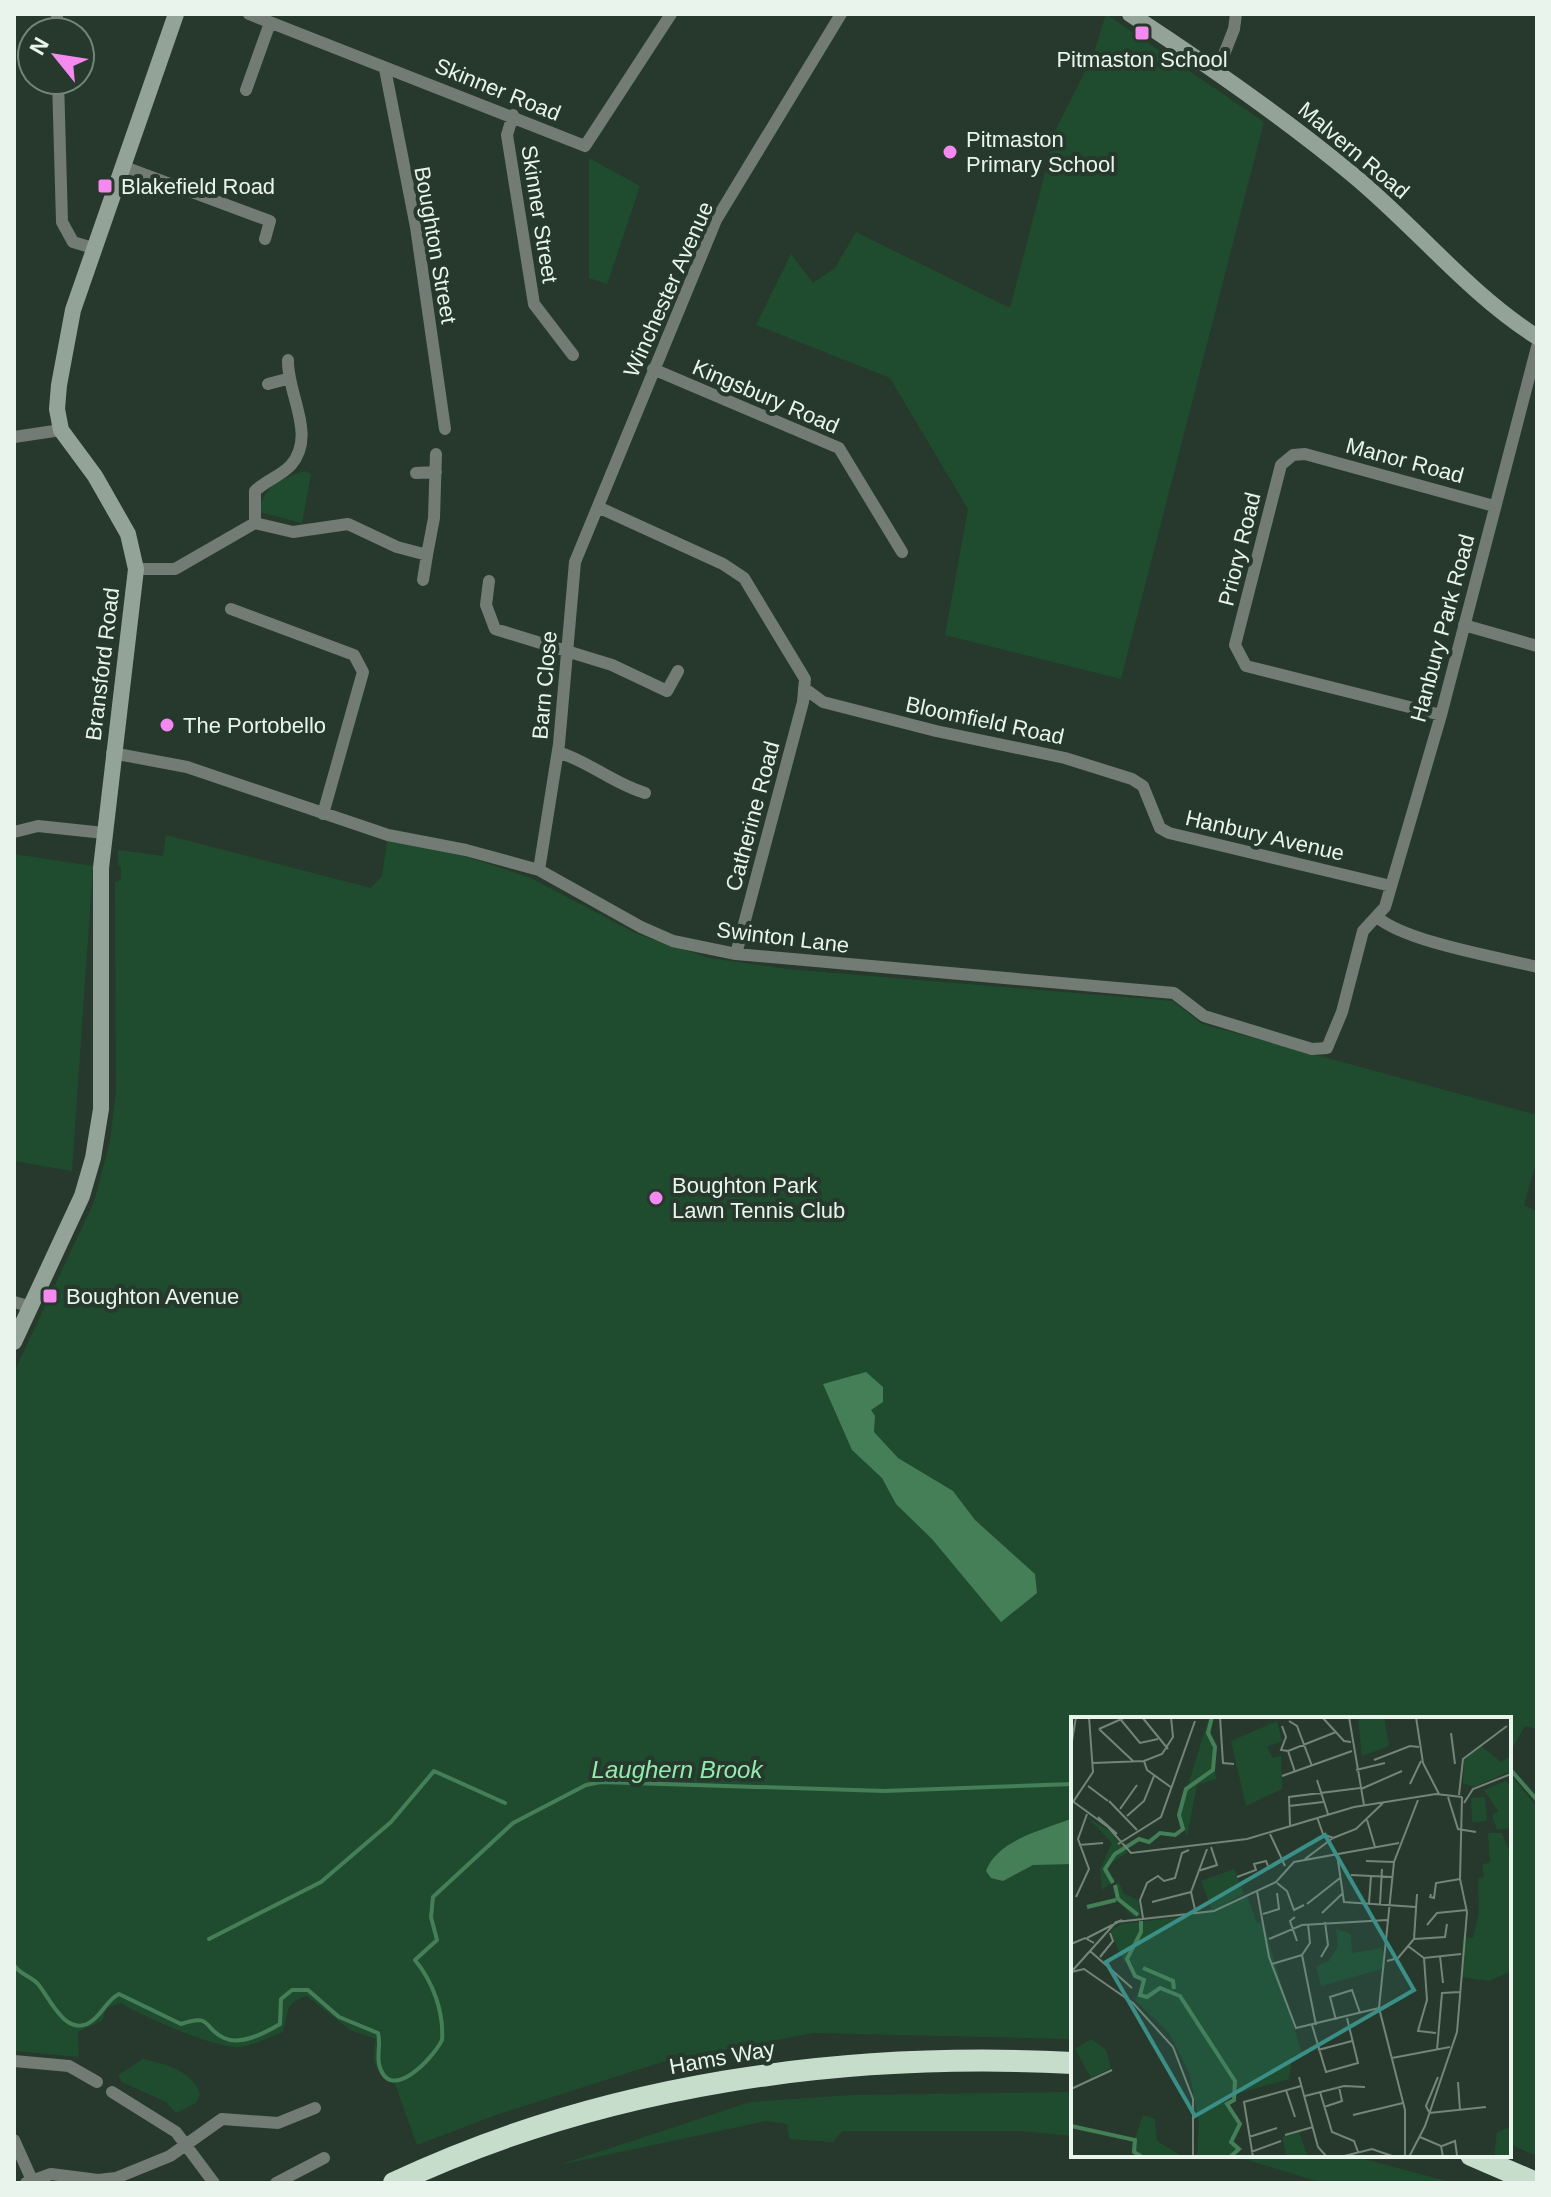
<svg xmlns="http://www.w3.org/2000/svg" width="1551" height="2197" font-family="Helvetica,sans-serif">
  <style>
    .green { fill: #1f4c2f }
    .water { fill: #457f58 }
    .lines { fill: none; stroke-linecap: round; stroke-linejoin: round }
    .stream { stroke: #457f58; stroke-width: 4 }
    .street { stroke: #727b74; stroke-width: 12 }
    .secondary { stroke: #94a398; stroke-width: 16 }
    .highway { stroke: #c7ddcc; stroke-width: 22 }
    .poi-dot { fill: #f489f0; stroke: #26392c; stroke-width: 3 }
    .labels { text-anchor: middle; stroke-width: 8; stroke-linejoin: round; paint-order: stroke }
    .poi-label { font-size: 22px; fill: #e9f5ec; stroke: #26392c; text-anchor: start }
    .street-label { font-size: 22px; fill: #e9f5ec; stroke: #26392c }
    .water-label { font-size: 24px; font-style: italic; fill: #94eaaf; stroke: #26392c }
    .inset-river { fill: none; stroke: #457f58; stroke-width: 4 }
    .inset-road { fill: none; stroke: #748479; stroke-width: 2 }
    .view { fill: #3b8f87; fill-opacity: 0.15; stroke: #3b8f87; stroke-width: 4 }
    .inset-edge { fill: none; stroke: #e9f5ec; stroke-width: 4 }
  </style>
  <rect width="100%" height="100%" fill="#26392c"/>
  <path class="green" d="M1106 14 1264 122 1121 679 945 635 968 509 890 378 756 325 791 254 813 283 835 268 856 232 1010 308 1057 127 1093 56Z
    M589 158 640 186 607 284 589 278Z
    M305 471 311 474 302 523 260 512C261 487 283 478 305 471Z
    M166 835 371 888 382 876 387 841H395L464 856 531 878 637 934 709 958 787 969 1173 1001 1202 1024 1537 1115V1160L1524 1205 1537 1211V1729L1525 1726 1509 1754V1719H1073V2039L813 2033 665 2061 496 2115 417 2145 395 2084C374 2075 371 2060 376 2039L350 2030 307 1996C284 2002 289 2012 283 2032 269 2037 254 2045 240 2047 219 2050 141 2016 121 2003L106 2008 102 2021 78 2032 79 2057 14 2051V1372L94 1202 110 1141 116 1091 115 883 121 879V867L118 865V850L163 856Z
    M14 854 93 866 72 1171 14 1161Z
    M1509 1773 1537 1807V2156L1509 2144Z
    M143 2059C165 2064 192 2070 200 2094L196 2103 176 2113 166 2102 122 2082 118 2075Z
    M1073 2092V2136L1020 2131H842L833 2142 789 2139 787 2124 766 2121 559 2165 750 2102 852 2095Z
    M1232 2155H1349L1454 2183H1322Z"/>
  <path class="water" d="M866 1372 883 1387V1402L871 1410 875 1416 874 1432 898 1458 953 1491 975 1520 1035 1574 1037 1593 1001 1622 932 1539 896 1504 882 1478 852 1450 823 1384Z
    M1073 1818V1864L1033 1865 1003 1881 991 1878 986 1871C998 1839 1044 1830 1073 1818Z"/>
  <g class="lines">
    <path class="stream" d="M1509 1768 1537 1800
      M209 1939 321 1882 391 1822 434 1771 505 1803
      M14 1965C19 1974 31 1976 38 1984 49 1997 64 2034 87 2024 102 2017 105 2001 119 1994L181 2024C213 2013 202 2028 224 2038 241 2046 265 2033 280 2024L281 1999 292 1990H308L339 2017 378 2033C381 2043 377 2053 379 2064 389 2106 434 2057 442 2040 444 2012 433 1982 415 1960L437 1940 431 1917 433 1897 513 1823 586 1785 601 1782 884 1791 1073 1784"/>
    <path class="street" d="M57 14V32
      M249 14 585 146 671 14
      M385 69 416 227 445 429
      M1217 72 1234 29 1236 14
      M58 80 62 222 73 242 93 248
      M246 90 270 23
      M513 115 507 135 534 304 573 355
      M122 166 270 221 265 239
      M653 369 839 448 902 552
      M268 384 287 379
      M14 437 61 430
      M416 473 436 472
      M600 508 723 564 744 578 805 679 803 702 736 954
      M255 523V491C265 481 281 476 291 465 317 435 287 394 288 360
      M136 569H175L255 523 293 532 348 524 397 547 427 555 434 518 436 454
      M423 580 427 555
      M489 581 486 605 495 629 612 665 667 691 678 671
      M231 609 354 655 363 672 323 814
      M1464 625 1537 646
      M804 688 823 702 936 731 1065 758 1132 779 1143 786 1160 828 1169 833 1391 886
      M1441 715 1246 666 1235 645 1281 465 1293 455 1305 454 1494 506
      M558 752C590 762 614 784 645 793
      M112 753 187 767 388 835 466 850 539 870 641 927 673 941 736 954 1174 993 1204 1016 1312 1049 1327 1048 1342 1012 1363 931 1385 907 1441 715 1537 347
      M14 832 38 826 104 833
      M539 870 559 744 575 562 716 220 841 14
      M1377 917C1406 942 1497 957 1537 967
      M14 1302 32 1307
      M14 2061 69 2066 97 2082
      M112 2092 176 2132 214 2183
      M14 2140 32 2180
      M26 2183 51 2174 98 2180 116 2178 170 2156 222 2119 278 2123 315 2108
      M276 2183 324 2158"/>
    <path class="secondary" d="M1130 14C1208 65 1282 116 1353 175 1417 228 1467 292 1537 337
      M14 1342 82 1196 93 1158 101 1109V868L136 569 128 534 95 476 61 430 57 409 59 385 73 310 176 14"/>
    <path class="highway" d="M1471 2155 1536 2183
      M394 2183C604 2084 842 2051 1073 2063"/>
  </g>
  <g class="poi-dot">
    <rect x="1134" y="25" width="16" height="16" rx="4"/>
    <circle cx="950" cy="152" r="8"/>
    <rect x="97" y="178" width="16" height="16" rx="4"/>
    <circle cx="167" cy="725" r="8"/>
    <circle cx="656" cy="1198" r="8"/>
    <rect x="42" y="1288" width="16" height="16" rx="4"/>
  </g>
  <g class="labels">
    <g class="poi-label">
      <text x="1142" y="67" text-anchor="middle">Pitmaston School</text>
      <text x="966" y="147">Pitmaston<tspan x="966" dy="25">Primary School</tspan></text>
      <text x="121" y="194">Blakefield Road</text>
      <text x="183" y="733">The Portobello</text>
      <text x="672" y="1193">Boughton Park<tspan x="672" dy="25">Lawn Tennis Club</tspan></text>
      <text x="66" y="1304">Boughton Avenue</text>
    </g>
    <g class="street-label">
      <text transform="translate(498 89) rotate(22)" y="8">Skinner Road</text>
      <text transform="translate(1354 150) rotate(40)" y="8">Malvern Road</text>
      <text transform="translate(540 214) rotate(81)" y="8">Skinner Street</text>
      <text transform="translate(436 245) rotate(80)" y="8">Boughton Street</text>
      <text transform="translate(668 289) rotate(-66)" y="8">Winchester Avenue</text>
      <text transform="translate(766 396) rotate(23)" y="8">Kingsbury Road</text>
      <text transform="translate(1405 460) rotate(15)" y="8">Manor Road</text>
      <text transform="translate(1239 549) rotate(-76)" y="8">Priory Road</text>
      <text transform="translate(1442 628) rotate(-75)" y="8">Hanbury Park Road</text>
      <text transform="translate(102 664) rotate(-83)" y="8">Bransford Road</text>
      <text transform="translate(544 685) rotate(-85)" y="8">Barn Close</text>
      <text transform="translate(985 720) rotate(12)" y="8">Bloomfield Road</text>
      <text transform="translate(752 816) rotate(-75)" y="8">Catherine Road</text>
      <text transform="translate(1265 835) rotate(13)" y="8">Hanbury Avenue</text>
      <text transform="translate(783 937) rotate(7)" y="8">Swinton Lane</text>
      <text transform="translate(722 2057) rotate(-10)" y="8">Hams Way</text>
    </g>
    <g class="water-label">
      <text x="677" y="1778">Laughern Brook</text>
    </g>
  </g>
  <g transform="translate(1071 1717)">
    <rect width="440" height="440" fill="#26392c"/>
    <path d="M138 0 145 62 126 68 116 120 108 98ZM287 0H313L318 29 291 39ZM206 4 211 24 196 30 202 41 210 39 211 72 175 89 160 24ZM410 29 430 45 440 39V54L402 70 392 66 393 43ZM435 64 440 69V111L426 113 421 98 427 94 413 73ZM414 80 416 104 401 105 400 81ZM16 100 40 115 56 136 40 146 37 153 44 163 31 173 29 152 41 126ZM417 116H431L440 138V263L438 255 418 264 390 260 392 220 402 221 408 196 407 162 413 160 411 148 419 145ZM163 152 173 177 141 193 130 164ZM48 165 53 177 67 183 69 199 63 200 46 184 43 169ZM176 179 186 206 192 205 231 337 221 340 218 362 171 375 164 370 156 387 169 406 161 425 168 431 163 440H126L128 405 118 355 98 316 64 283 72 264 63 260 61 246 53 245 39 214 50 207 120 199ZM265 212 280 217 281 236 311 231 314 251 250 269 245 249 258 244 267 229ZM20 322 35 333 40 351 20 361 4 332ZM72 398 84 402 86 424 112 440H75L60 432ZM440 410V440H423L426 415ZM228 415 236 438 216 440 211 420Z" fill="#1f4c2f"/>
    <path class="inset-river" d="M42 166 34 152 44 137 68 122 78 125 89 116 104 118 112 112 108 98 115 72 142 53 144 30 137 16 141 0M44 168 47 182 67 198M16 190 45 183M70 204V215L56 242 64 259 73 263 69 278 76 280 89 271 109 279 164 364 163 383 156 387 169 407 160 425 168 432 159 440M72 251 102 264 103 272M0 409 64 423 63 435 71 440"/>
    <path class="inset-road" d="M71 0 97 32M149 0 152 46 163 47M251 0 273 24 280 25M278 0 293 88M345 0 352 46 368 77M50 3 69 26 87 22M218 4 226 9 241 49M211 9 215 20 210 33 217 34 224 55M28 12 62 44M28 12 55 0M380 16 384 47M1 24 5 0M217 34 265 15M303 43 339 29 348 30M73 44 76 53 101 71M22 46 73 44 91 37 102 20 100 0M285 53 314 46M211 59 281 34M246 63 257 97M339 67 350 44M17 69 37 84M290 72 331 54M388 78 392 42 436 9M377 80 387 112 405 115M0 83 37 110 60 136 176 122 283 90 365 77 391 80M38 84 66 113M2 85 22 55 18 0M393 86 402 72 440 57M218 89 252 85M49 92 66 68M56 99 73 84 83 59M27 100 46 117M246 100 252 117 262 121M296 103 304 130M219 108 218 80 289 71M199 117 214 149M47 127 90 100 124 4M8 128 32 126M266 137 273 185 345 190M234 142 262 121 285 112 312 86M295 144 323 145M127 154 146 148 140 130M280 158 321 160M166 160 185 153 183 147 195 144 197 149M206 166 216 174 223 193 233 188M186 174 198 240 225 311 308 291M360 177 359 180 363 181 365 166 389 162M5 180 18 152 7 122 16 97M81 185 120 175M298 186 300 159M236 187 269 161M309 187 311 152M251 196 272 176M125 197 120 175 136 132M192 197 208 192 206 176M224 200 219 204 226 224M72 201 69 183 76 166 87 159 93 164 104 161 111 136 118 133M356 208 366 196 396 193M16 221 51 203M198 222 231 208 316 203M343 222 374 220 376 207M0 227 14 221 23 226M337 229 353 241 390 237M19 234 61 271M231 238 245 308M231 238 239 226 237 207M369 239 372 266M29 240 42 224 39 216M250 240 257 228 254 205M353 241 356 283 347 314 365 316M316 244 327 241 343 222 346 177M201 247 231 238M2 253 45 205 143 194 205 165 223 145 328 126M0 255 13 252 62 286 102 330 122 382V440M265 303 259 280 281 273 289 296M241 308 255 355 287 346 276 301M247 333 281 324M366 333 371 276 389 275M321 341 379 330M228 360 247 430 256 440M387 365 389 393M0 372 41 353M215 373 224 400M249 375 261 415 283 424 287 435M234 379 273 369 294 370M253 390 271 384 268 370M358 395 355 389 367 360M358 396 415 390M282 398 332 386M214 418 242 410M178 420 206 411M349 420 370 429 372 440M371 429 384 424 386 438M180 435 210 424M182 440 173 385 230 369M269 440 301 432 324 440M334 440V393L308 291 323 145 347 83M338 440 354 409 386 315 396 195 389 162 391 80"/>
    <path class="view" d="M254 118 343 273 124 399 35 245Z"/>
    <rect width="440" height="440" class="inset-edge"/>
  </g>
  <rect width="1551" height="2197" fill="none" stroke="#e9f5ec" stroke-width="32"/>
  <g transform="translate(56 56) rotate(300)"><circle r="38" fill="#26392c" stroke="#748479" stroke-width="2"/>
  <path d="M0-6L14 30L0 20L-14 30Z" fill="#f489f0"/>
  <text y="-12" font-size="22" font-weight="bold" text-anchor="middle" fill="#e9f5ec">N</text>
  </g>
</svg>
